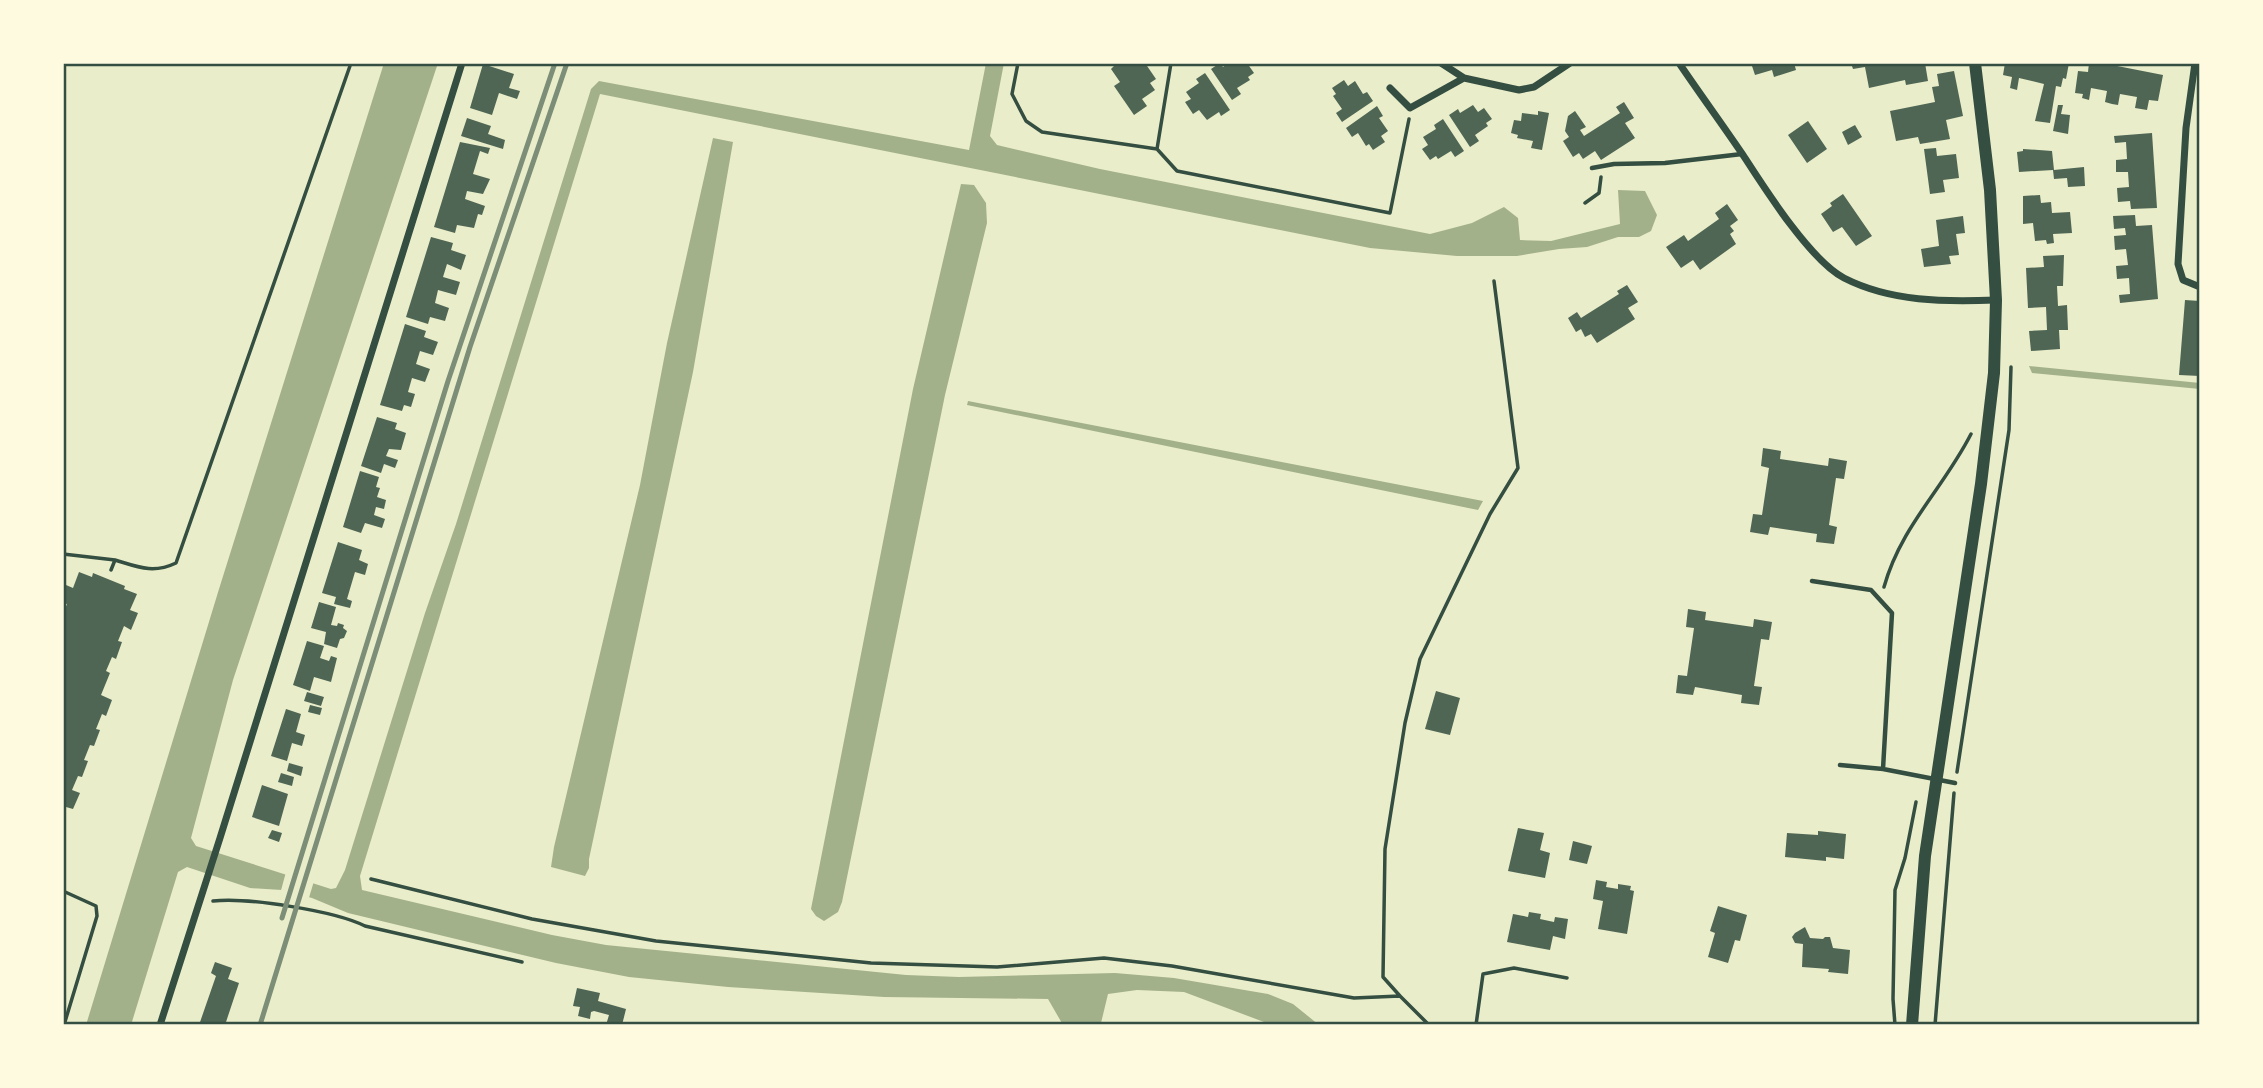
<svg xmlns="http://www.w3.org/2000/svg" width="2263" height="1088" font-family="'Nunito Sans',sans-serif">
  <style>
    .water { fill: #a3b18a }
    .pier { fill: #e9edc9 }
    .building { fill: #4f6655 }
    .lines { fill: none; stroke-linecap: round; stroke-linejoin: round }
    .path { stroke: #344e41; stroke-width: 3.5 }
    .service { stroke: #344e41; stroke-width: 4.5 }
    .minor { stroke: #344e41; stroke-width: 7 }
    .secondary { stroke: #344e41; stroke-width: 12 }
    .rail { stroke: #7c8e77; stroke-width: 5 }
    .neatline { fill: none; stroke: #344e41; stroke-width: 2.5 }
  </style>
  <rect width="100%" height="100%" fill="#e9edc9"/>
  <path class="water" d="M384 63H438L233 680 191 838 196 846 331 889 336 888 345 870 425 613 456 524 591 89 599 81 969 150 986 63H1004L990 136 997 145 1100 169 1430 234 1472 223 1504 207 1518 218 1520 240 1551 241 1620 224 1618 190 1645 191 1657 215 1651 231 1639 237H1618L1587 247 1559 249 1517 256H1457L1370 248 600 94 360 876 362 890 552 935 606 945 906 975 959 977 1115 973 1174 978 1268 994 1293 1004 1319 1025H1272L1184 992 1137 990 1108 994 1101 1023 1063 1025 1048 999 884 997 728 987 629 977 556 963 348 913 312 898 282 890 250 888 187 867 178 872 131 1025H86L219 589Z
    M713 138 733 142 693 372 589 859V868L585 876 551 867 554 847 640 485 667 343Z
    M961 184 974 185 986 203 987 223 945 395 842 902 838 912 824 921 816 916 811 909 913 389Z
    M2029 366 2200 383V389L2032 373Z
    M968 401 1483 501 1478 510 967 405Z"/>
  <path class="pier" d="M286 872 314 881 308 901 280 894Z"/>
  <path class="building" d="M1114 63H1145L1156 79 1150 83 1155 90 1142 99 1147 106 1134 115 1114 86 1120 82 1111 69 1115 65Z
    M1220 63 1223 67 1228 63H1239L1240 65 1247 63 1254 73 1248 77 1250 80 1237 88 1241 94 1232 100 1211 69Z
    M1751 63H1783L1784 65 1794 63 1796 70 1774 77 1772 70 1755 75Z
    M1851 63H1925L1928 81 1906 85 1905 80 1869 88 1865 67 1853 69Z
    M2005 63H2069L2066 79 2063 78 2061 87 2056 86 2050 123 2035 121 2044 84 2019 78 2017 90 2010 88 2012 77 2003 75Z
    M2089 63H2102L2163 75 2158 101 2149 100 2147 110 2135 108 2137 97 2120 94 2118 105 2112 104 2105 102 2107 91 2091 88 2089 100 2082 98 2083 94 2075 93 2078 71 2088 72Z
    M483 64 514 74 509 88 520 91 517 99 499 93 492 115 470 108Z
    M1954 71 1963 116 1946 120 1950 139 1920 144 1918 137 1896 141 1890 111 1935 102 1932 87 1939 86 1937 74Z
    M1205 73 1230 110 1221 116 1219 112 1207 120 1199 110 1193 114 1185 102 1191 99 1186 92 1199 83 1196 79Z
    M1344 80 1348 86 1355 81 1363 94 1367 92 1373 101 1342 122 1336 113 1342 109 1333 96 1336 94 1332 88Z
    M1624 102 1634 118 1625 123 1635 138 1601 160 1595 151 1583 159 1579 153 1573 157 1563 141 1569 137 1565 131 1568 116 1575 111 1586 127 1580 130 1584 136 1620 113 1616 107Z
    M1473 105 1478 112 1484 108 1492 119 1486 123 1488 126 1475 135 1479 141 1470 147 1449 115 1458 109 1460 113Z
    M2058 105H2063L2061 114 2070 115 2068 134 2053 131Z
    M1377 106 1383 116 1379 118 1388 131 1381 136 1385 142 1373 150 1369 144 1366 146 1358 133 1352 137 1346 128Z
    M1538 111 1549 113 1542 150 1531 148 1533 141 1517 138 1518 135 1511 133 1514 120 1521 121 1522 113 1538 115Z
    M467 118 491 126 488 134 505 140 503 149 461 136Z
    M1443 119 1464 151 1455 157 1451 151 1438 159 1436 156 1430 160 1422 149 1428 145 1423 137 1436 129 1434 125Z
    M1808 121 1827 149 1807 163 1788 135Z
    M1855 125 1862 137 1848 145 1842 132Z
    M2152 133 2157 208 2131 209 2130 201 2118 202 2117 188 2129 187 2128 172H2116V160L2127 159 2126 142 2115 143 2114 136Z
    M460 142 490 148 488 154 480 151 473 174 490 179 483 194 467 191 465 199 485 206 482 215 478 214 474 228 457 225 455 233 434 227Z
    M1936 148 1937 156 1956 154 1959 178 1943 180 1945 192 1930 194 1924 149Z
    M2023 149 2052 151 2054 170 2084 167 2085 186 2068 187 2067 178 2054 179 2053 170 2019 172 2017 152 2023 151Z
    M1843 194 1872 236 1856 246 1842 227 1833 232 1821 214 1832 206 1830 203Z
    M2040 195 2041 203 2051 202 2052 213 2070 212 2072 233 2053 234 2054 243 2047 244 2046 240 2035 241 2033 223 2023 224V196Z
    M1727 204 1738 220 1730 226 1734 231 1730 234 1736 244 1700 270 1693 260 1681 268 1666 247 1684 235 1688 241 1719 219 1715 213Z
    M2135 215 2136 226 2152 225 2158 299 2120 303 2119 295 2130 294 2129 278 2117 279 2116 266 2128 265 2126 249 2115 250 2114 236 2126 235 2125 228 2114 229 2113 216Z
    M1963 216 1965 233 1956 234 1959 255 1949 256 1951 264 1924 267 1921 249 1939 246 1936 220Z
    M431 237 453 243 451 250 466 255 461 270 447 264 443 277 460 282 456 295 438 290 435 303 449 308 445 321 430 317 428 324 406 317Z
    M2064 255 2063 286H2057L2058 306 2067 305 2068 330H2059L2060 349 2031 351 2029 331 2047 330 2046 307 2028 308 2026 268 2044 267 2043 256Z
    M1627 285 1638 302 1628 308 1635 319 1597 343 1591 334 1585 337 1581 329 1576 332 1568 318 1577 312 1581 318 1619 294 1617 291Z
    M2185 300 2200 301V376L2179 375Z
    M405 324 426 331 424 337 438 342 433 355 420 351 416 364 430 369 425 382 412 378 408 392 415 394 411 407 404 405 402 411 380 405Z
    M377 417 397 423 395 429 406 433 401 450 389 449 386 456 398 460 395 468 384 464 381 473 361 466Z
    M1763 448 1781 451 1780 459 1828 466 1829 458 1847 461 1844 479 1836 478 1829 525 1837 527 1834 544 1816 542 1817 534 1770 527 1768 535 1750 532 1753 514 1762 515 1769 468 1761 466Z
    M360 471 379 477 376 487 380 488 377 497 386 500 384 509 376 507 374 515 385 519 382 528 365 523 361 533 343 527Z
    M338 542 362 550 359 560 368 564 365 575 355 572 347 599 352 601 350 608 334 604 336 597 322 593Z
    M79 572 92 577 93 573 125 586 124 589 137 594 130 610 138 613 131 630 124 626 118 641 122 642 116 659 112 657 106 671 110 673 101 695 112 700 106 716 102 714 96 729 100 730 94 746 90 745 84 760 88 761 82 777 78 776 72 790 80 793 73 809 66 807 63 814V614L67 604 63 603V593L66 585 73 588Z
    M319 602 336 607 331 625 337 626 338 623 344 625 343 628 347 631 344 638 340 639 337 648 324 644 326 632 311 628Z
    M1688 609 1706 612 1705 620 1753 627 1754 619 1772 622 1769 640 1761 639 1754 686 1762 687 1759 705 1741 703 1742 695 1695 687 1693 695 1676 693 1678 675 1687 676 1694 628 1686 627Z
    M307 641 324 646 320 658 329 661 331 656 337 658 331 682 314 677 310 691 293 685Z
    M1436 691 1460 698 1450 735 1425 729Z
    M307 692 324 697 321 706 304 701Z
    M310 705 322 708 320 715 308 712Z
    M286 709 301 714 296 732 305 735 302 746 292 743 287 761 271 756Z
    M289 763 303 767 301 776 287 771Z
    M281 773 294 777 292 786 278 782Z
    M262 785 288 794 279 826 252 817Z
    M1518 828 1544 833 1540 850 1550 853 1545 878 1508 871Z
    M272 830 282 833 279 842 268 838Z
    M1818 831 1846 834 1844 859 1826 857V861L1785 857 1787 833 1818 835Z
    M1573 841 1592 846 1587 864 1569 860Z
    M1596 880 1607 882 1606 887 1618 889V884L1631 886 1630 890 1634 891 1627 934 1598 929 1603 901 1593 899Z
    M1718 906 1747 915 1740 941 1735 940 1728 963 1708 957 1715 933 1710 931Z
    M1529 912 1541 914 1540 919 1554 922 1555 917 1568 919 1565 939 1553 936 1550 950 1507 942 1513 914 1528 917Z
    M1805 927 1810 938 1823 939 1825 937H1830L1833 948 1850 950 1848 974 1828 972 1829 969 1802 967 1803 944 1795 943 1792 937 1795 933Z
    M215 962 232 968 228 979 239 983 225 1025H199L216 976 211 973Z
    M577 988 600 993 598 1001 626 1009 622 1025H606L609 1015 594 1011 591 1012 590 1019 578 1016 580 1007 573 1006Z"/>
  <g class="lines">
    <path class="path" d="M1018 63 1012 94 1026 121 1042 132 1157 149 1177 171 1390 213 1409 119
      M1157 149 1171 63
      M1585 203 1599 193 1601 177
      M63 554 115 560
      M111 570 115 560C138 567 153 574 176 563L351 63
      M1884 587C1901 526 1943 489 1971 434
      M1957 772 2009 430 2011 367
      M371 879 532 919 656 941 871 963 997 967 1104 958 1172 966 1354 998 1400 996 1383 977 1385 849 1405 723 1420 659 1490 514 1518 468 1494 281
      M63 891 96 906 97 916 64 1025
      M213 901C247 897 335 911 365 926L522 962
      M1400 996 1429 1025
      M1476 1025 1483 974 1514 968 1567 978
      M1895 1025 1893 999 1895 890 1905 858 1916 802
      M1935 1025 1954 793"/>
    <path class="service" d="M1592 168 1614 164 1665 163 1742 154
      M1812 581 1871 590 1892 613 1883 769 1840 765
      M1883 769 1955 783"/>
    <path class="minor" d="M1441 63 1464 78 1519 90 1534 87 1570 63
      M1679 63C1700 94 1722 124 1743 155 1765 189 1810 260 1844 278 1891 302 1945 302 1996 300
      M2195 63 2186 128 2178 264 2183 280 2200 287
      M1390 88 1410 108 1464 78
      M160 1025 220 838 462 63"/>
    <path class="secondary" d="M1912 1025 1925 856 1981 484 1994 373 1996 300 1990 190 1975 63"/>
    <path class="rail" d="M282 918 448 381 555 63
      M260 1025 470 347 567 63"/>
  </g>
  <rect width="2263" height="1088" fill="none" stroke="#fefae0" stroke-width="130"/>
  <rect x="65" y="65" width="2133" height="958" class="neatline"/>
</svg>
